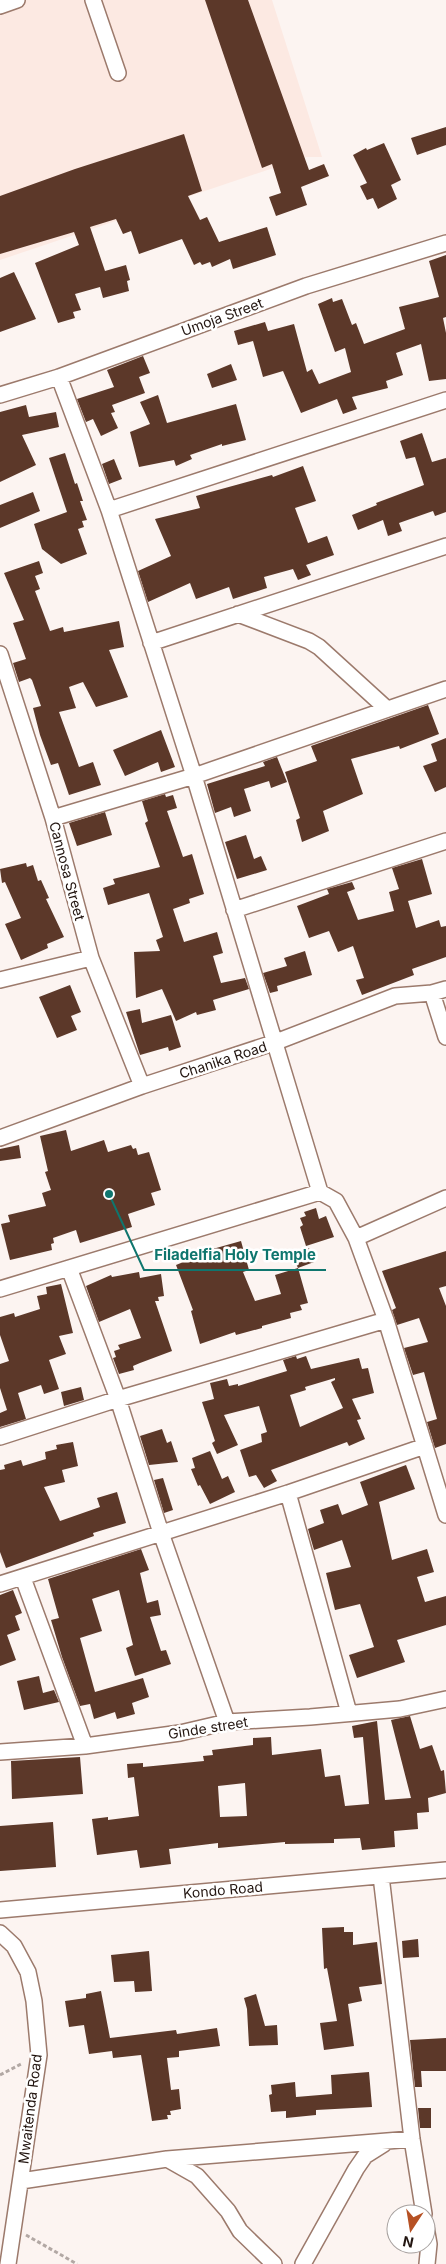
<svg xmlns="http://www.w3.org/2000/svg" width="446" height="2264" font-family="Inter,sans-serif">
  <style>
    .built { fill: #fce9e2 }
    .building { fill: #5c3829; fill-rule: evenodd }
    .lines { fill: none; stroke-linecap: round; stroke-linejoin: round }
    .minor-casing { stroke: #9c7a6c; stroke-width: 18 }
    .path { stroke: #b2a8a4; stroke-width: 3; stroke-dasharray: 4 2.5; stroke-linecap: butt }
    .minor { stroke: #fff; stroke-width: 15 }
    .labels { text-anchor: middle; stroke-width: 5; stroke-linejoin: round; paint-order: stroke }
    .street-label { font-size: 14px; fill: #221510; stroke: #fff }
    .leader { fill: none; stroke: #0f766e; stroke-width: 2 }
    .callout-dot { fill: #0f766e; stroke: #fff; stroke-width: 2 }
    .callout-label { font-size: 15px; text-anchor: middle; font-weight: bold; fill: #0f766e; stroke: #fff; stroke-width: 5; stroke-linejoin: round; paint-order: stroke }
  </style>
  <rect width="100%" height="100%" fill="#fcf4f1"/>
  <path class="built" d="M0 0H272L322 157H306L0 260Z"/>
  <path class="building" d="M205 0H248L309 170 324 164 329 176 301 187 307 205 276 216 269 197 281 193 272 164 262 168Z
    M446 127V145L417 155 411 138Z
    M184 134 202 191 188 196 200 220 207 217 219 242 267 227 276 255 233 269 230 259 212 267 210 262 202 265 200 262 194 265 182 239 139 254 131 231 123 234 116 219 90 227 105 271 126 265 130 280 127 281 129 291 103 298 100 287 75 294 81 310 73 312 75 318 58 323 35 263 79 245 74 232 0 254V196L75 169Z
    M384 143 401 180 391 185 397 199 378 209 373 198 367 200 360 186 367 183 353 155 366 148 367 150Z
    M446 255V317L443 318 446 333V379L429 381 421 344 396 353 403 375 386 381 388 388 352 397 357 409 343 414 337 399 301 413 283 371 263 377 253 341 238 345 234 331 265 322 268 331 294 324 307 372 312 369 319 384 351 372 345 348 335 352 318 304 332 298 333 302 342 299 352 325 356 323 364 344 405 329 399 307 439 297 429 261Z
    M14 272 36 319 0 332V278Z
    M143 356 150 373 139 377 145 393 112 405 115 412 111 413 118 428 101 436 93 419 86 422 77 399 114 387 107 370Z
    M231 364 237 380 212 388 207 374Z
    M158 395 167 423 236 404 246 440 222 446V444L190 455 192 459 176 466 174 460 139 467 130 432 150 424 140 402Z
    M26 405 29 417 56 412 59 427 22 435 36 465 0 482V412Z
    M422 433 432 462 446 458V512L435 516 433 511 399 523 402 531 388 536 383 520 358 530 352 515 377 505 376 503 424 485 415 457 406 459 400 441Z
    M65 453 75 484 77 483 83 501H80L87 520 82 521 84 527 78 529 87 554 61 564 42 549 34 524 67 512 49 458Z
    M114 459 122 479 109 484 102 464Z
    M303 466 316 501 295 508 308 543 327 536 334 555 306 565 311 575 298 580 293 569 264 577 267 588 233 599 229 587 196 599 190 583 148 602 138 571 171 556 155 519 200 508 196 496 272 475 273 477Z
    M33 492 40 511 0 528V505Z
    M39 561 43 573 35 576 40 589 35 591 50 631 63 627 64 632 119 621 124 647 109 650 128 697 96 707 83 682 69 687 76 708 59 712 79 767 93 762 101 785 69 795 58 763 51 765 40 735 33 708 41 706 32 680 30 678 19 682 13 663 26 659 13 623 24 620 4 573Z
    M428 705 439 734 400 749 399 746 351 759 363 794 323 811 329 831 302 842 296 820 300 818 285 772 317 761 311 746Z
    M161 730 175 767 161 772 158 762 125 776 113 750Z
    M446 738V787L435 792 423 766 437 761 431 744Z
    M277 757 287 782 271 788 269 781 244 789 251 811 234 817 231 807 215 813 207 784 265 766 263 762Z
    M165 794 166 797 173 795 177 808 167 811 183 857 192 854 204 894 189 899 190 903 173 909 184 942 217 932 223 953 213 956 221 983 245 978 249 989 213 1000 216 1010 197 1015 196 1012 176 1021 162 989 136 998 134 952 160 951 156 940 163 937 149 893 108 905 103 888 115 884 113 879 160 867 145 823 148 821 142 801Z
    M105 812 112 835 77 846 69 823Z
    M246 835 254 859 261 856 267 870 237 879 225 842Z
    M422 859 432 894 408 901 416 928 439 920 441 927 446 926V957L412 969 414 975 362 995 356 980 364 978 353 946 338 952 329 931 309 938 297 906 329 894 327 889 352 882 355 889 347 892 358 920 394 911 389 892 399 889 392 868Z
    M26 863 27 867 33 865 38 881 41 880 49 898 46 899 64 937 47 944 48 948 21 960 5 924 21 918 5 882 2 883 0 869Z
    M305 951 312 975 277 986 278 991 270 993 263 973 287 966 284 958Z
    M70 985 81 1012 71 1016 77 1030 57 1038 39 997Z
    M140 1009 142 1023 171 1015 181 1047 169 1051 168 1047 140 1055 126 1012Z
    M66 1130 71 1151 104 1140 108 1152 131 1145 133 1149 136 1148 138 1155 149 1152 161 1190 151 1193 155 1205 128 1214 132 1227 80 1243 76 1230 53 1238 54 1243 51 1244 52 1250 10 1260 1 1224 10 1222 8 1215 46 1206 42 1193 51 1190 45 1172 48 1171 40 1136Z
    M19 1145 21 1158 0 1161V1149Z
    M316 1208 319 1219 326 1216 334 1237 306 1246 300 1227 303 1225 300 1218 306 1216 304 1212Z
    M241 1241 249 1270 243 1272 255 1301 281 1294 275 1275 298 1268 308 1303 300 1305 302 1310 290 1313 291 1318 262 1326V1328L236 1335 235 1332 200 1344 191 1311 193 1310 176 1265 203 1254 202 1252Z
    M309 1248 314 1262 298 1268 292 1255Z
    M446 1251V1286L439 1288 446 1306V1444L435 1448 427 1422 437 1419 424 1372 413 1375 404 1348 428 1342 419 1318 397 1325 392 1310 396 1308 382 1271Z
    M139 1272 140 1278 161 1274 164 1296 158 1297 159 1301H155L172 1351 140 1363 133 1366 134 1370 119 1374 113 1358 116 1357 114 1351 120 1349 118 1345 141 1338 130 1309 99 1322 86 1286 111 1275 112 1277Z
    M61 1284 73 1333 59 1336 66 1354 49 1360 59 1389 44 1394 41 1385 18 1393 26 1419 0 1427V1413L7 1410 0 1388V1364L9 1361 0 1335V1317L14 1313 15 1317 40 1309 37 1296 47 1294 46 1287Z
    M296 1356 297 1359 306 1356 311 1369 359 1358 362 1369 368 1368 374 1393 352 1399 361 1419 357 1420 365 1439 349 1446 347 1442 271 1470 277 1481 264 1488 256 1475 249 1477 240 1450 262 1442 261 1434 267 1432 259 1406 224 1415 238 1445 217 1454 212 1443 215 1441 202 1402 214 1399 210 1383 227 1379 229 1386 238 1384V1386L287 1371 283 1360ZM335 1378V1380L331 1382 343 1408 300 1427 290 1395 306 1390 305 1387Z
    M81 1387 84 1400 64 1406 61 1392Z
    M162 1429 167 1443 171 1441 178 1462 149 1465 140 1436Z
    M73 1442 78 1466 62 1470 65 1482 44 1487 60 1521 100 1507 97 1498 117 1492 126 1523 93 1533 94 1536 6 1568 0 1552V1470L5 1469 4 1465 21 1460 23 1466 46 1459 45 1452 57 1449 56 1445Z
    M210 1451 222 1479 228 1476 235 1492 210 1504 200 1485 198 1486 191 1469 195 1468 192 1458Z
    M406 1465 415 1489 379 1502 392 1560 427 1549 434 1572 417 1577 425 1602 446 1596V1625L397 1640 405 1662 357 1678 349 1655 374 1647 360 1604 335 1610 326 1573 351 1567 342 1540 314 1550 308 1529 324 1523 320 1510 338 1504 342 1515 368 1505 360 1482Z
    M163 1478 173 1510 164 1513 154 1480Z
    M141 1549 149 1570 140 1573 147 1603 158 1600 161 1615 150 1617 161 1651 166 1650 171 1664 135 1676 126 1648 133 1645 119 1590 92 1599 102 1631 80 1638 95 1692 143 1678 149 1697 132 1703 135 1714 117 1719 115 1712 94 1719 90 1704 80 1706 62 1657 51 1620 59 1618 48 1579Z
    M13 1590 22 1613 15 1616 20 1630 7 1635 16 1660 0 1666V1595Z
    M39 1676 43 1693 54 1690 59 1702 24 1710 17 1681Z
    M410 1716 420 1749 432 1745 441 1771 444 1770 446 1793 428 1798 429 1812 417 1813 418 1829 394 1831 395 1847 362 1850 360 1838 334 1839V1843L285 1844V1842L218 1848V1843L169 1849 171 1864 140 1868 137 1850 97 1855 92 1819 108 1817V1820L139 1816 134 1777 128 1778 127 1764 143 1763V1767L204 1761 203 1756 213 1755 212 1750 253 1745V1738L271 1737 272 1755 321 1749 325 1777 340 1775 345 1806 369 1804 363 1737 354 1738 352 1726 377 1721 385 1800 411 1798 391 1720ZM245 1783 247 1816 220 1817 218 1786Z
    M80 1757 83 1794 12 1799 11 1761Z
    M53 1822 56 1867 0 1871V1826Z
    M344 1927V1932H353V1945L377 1942 382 1984 359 1987 362 2001 348 2004 354 2046 324 2050 320 2023 337 2021 327 1968 324 1969 322 1928Z
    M418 1939 419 1957 403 1958 402 1941Z
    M149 1951 152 1991 135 1992 134 1981 114 1982 111 1955Z
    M101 1991 110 2038 176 2030 177 2034 217 2028 220 2046 179 2051V2057L167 2058 171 2090 179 2089 181 2109 170 2111 171 2115H167L168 2119 152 2121 141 2055 113 2058 112 2051 89 2054 84 2025 69 2027 65 2001 86 1998V1994Z
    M256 1994 265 2026 277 2025 278 2045 249 2046 247 2009 244 1998Z
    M446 2038V2071H421L422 2087H415L410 2040Z
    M369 2072 372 2107 316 2110V2115L286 2118V2111L271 2112 269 2095 272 2094 271 2085 295 2082 296 2097 332 2094 331 2075Z
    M418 2108H431V2128H420Z"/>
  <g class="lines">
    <defs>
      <path id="minor" d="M93 0 118 73
        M0 6 17 0
        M59 377 109 510 194 776 320 1192 336 1201 356 1238 386 1320 446 1515
        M0 395 59 377 306 286 446 243
        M109 510 446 400
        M238 614 309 641 319 647 387 709
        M151 643 446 546
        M0 654 53 818 91 958 142 1086
        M53 818 194 776 446 689
        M234 910 446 841
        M0 980 91 958
        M432 993 446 1037
        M0 1138 142 1086 276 1042 395 996 432 993 446 989
        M356 1238 446 1198
        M69 1268 118 1399 161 1533 227 1722
        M0 1289 320 1192
        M0 1437 118 1399 386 1320
        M288 1493 349 1713
        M23 1578 85 1746
        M0 1584 288 1493 425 1446
        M0 1752 85 1746 180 1733 227 1722 310 1717 400 1709 446 1699
        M381 1876 412 2139 424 2214
        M0 1910 446 1870
        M0 1933 14 1946 28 1972 34 2001 39 2055 8 2264
        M167 2159 197 2176 228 2211 240 2231 274 2264
        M21 2181 167 2159 412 2139
        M426 2227 429 2244 427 2264
        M303 2264 356 2169 365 2156 384 2144"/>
    </defs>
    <use href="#minor" class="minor-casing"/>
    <path class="path" d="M0 2075 23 2063
      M26 2235 77 2264"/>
    <use href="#minor" class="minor"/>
  </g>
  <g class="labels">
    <g class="street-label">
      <text transform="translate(222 317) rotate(-20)" y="5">Umoja Street</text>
      <text transform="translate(67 871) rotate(75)" y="5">Cannosa Street</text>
      <text transform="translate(223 1060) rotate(-18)" y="5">Chanika Road</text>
      <text transform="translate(208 1728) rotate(-9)" y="5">Ginde street</text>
      <text transform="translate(223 1890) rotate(-5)" y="5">Kondo Road</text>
      <text transform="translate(30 2109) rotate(-83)" y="5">Mwaitenda Road</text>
    </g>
  </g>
  <path class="leader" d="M109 1194L144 1270H326"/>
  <circle class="callout-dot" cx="109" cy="1194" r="5"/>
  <g class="callout-label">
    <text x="235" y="1260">Filadelfia Holy Temple</text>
  </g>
  <g transform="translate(411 2229) rotate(192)"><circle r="24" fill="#ffffff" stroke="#a7a19f"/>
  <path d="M0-4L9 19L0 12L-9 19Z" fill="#b65124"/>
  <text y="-8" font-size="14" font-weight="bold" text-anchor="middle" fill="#221510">N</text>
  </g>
</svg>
